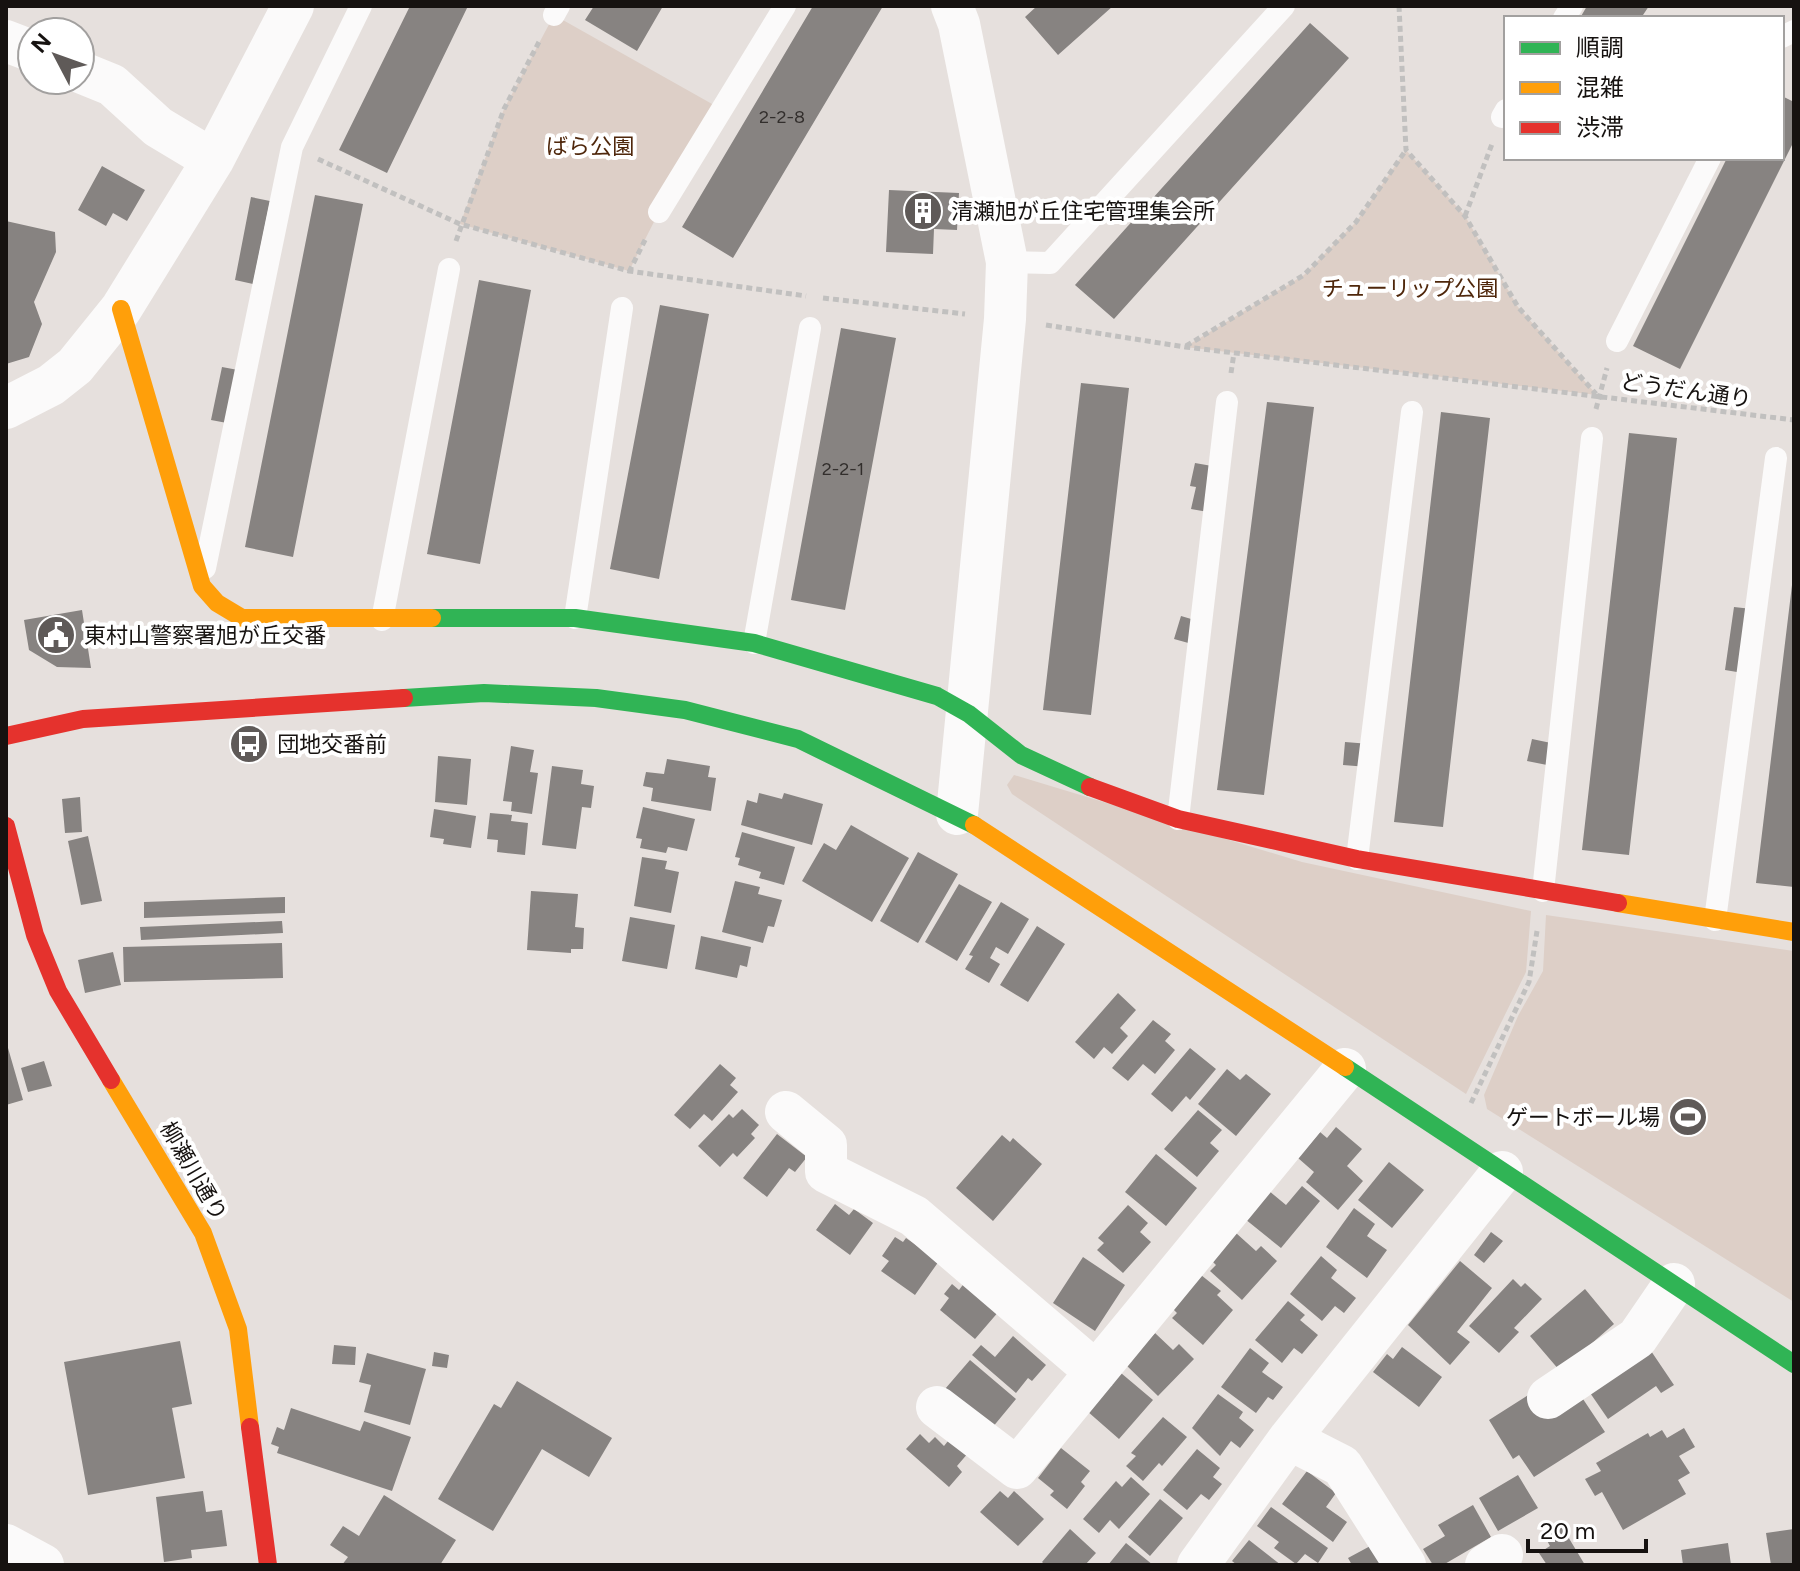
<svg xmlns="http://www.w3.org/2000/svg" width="1800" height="1571" font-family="Figtree,'Noto Sans JP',sans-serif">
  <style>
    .green { fill: #ddcfc7 }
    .building { fill: #878381 }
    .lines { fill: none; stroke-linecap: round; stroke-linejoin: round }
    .path { stroke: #c1c0bf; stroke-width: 5; stroke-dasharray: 6 4; stroke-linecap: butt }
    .lane { stroke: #fbfafa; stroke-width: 22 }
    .street { stroke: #fbfafa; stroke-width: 42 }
    .fast { stroke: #30b455; stroke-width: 18 }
    .slow { stroke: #ff9f0a; stroke-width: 18 }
    .jam { stroke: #e5322d; stroke-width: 18 }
    .labels { text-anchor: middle; stroke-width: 8; stroke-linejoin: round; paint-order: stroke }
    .number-label { font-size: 18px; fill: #322e2c }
    .park-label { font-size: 22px; fill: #4f270b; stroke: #fff }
    .poi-label { font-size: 22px; fill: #161210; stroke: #fff; text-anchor: start }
    .street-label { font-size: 22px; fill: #161210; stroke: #fff }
  </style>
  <rect width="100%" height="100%" fill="#e6e0dd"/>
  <path class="green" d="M554 15 721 109 659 212 629 271 460 224 504 109Z
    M1406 150 1465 216 1518 307 1597 395 1185 347 1304 275 1356 222Z
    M1014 775 1302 862 1531 911 1526 972 1466 1094 1012 794 1007 785Z
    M1546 915 1794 951V1302L1487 1109 1484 1095 1518 1016 1543 971Z"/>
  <path class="building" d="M410 6H468L387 173 339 150Z
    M594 6H663L637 51 585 20Z
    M813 6H883L733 258 682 227Z
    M1037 6H1113L1058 55 1025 17Z
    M1587 6H1649L1641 18H1580Z
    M1310 23 1349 58 1114 319 1075 285Z
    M1782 96 1794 102V141L1680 369 1633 346 1727 158H1782Z
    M102 166 145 190 127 221 113 213 106 226 78 210Z
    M889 190 959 193 957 230 934 229 933 254 886 252Z
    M315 195 363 204 293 557 245 547Z
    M251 197 270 201 253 284 235 280Z
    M6 221 55 232 56 252 34 302 42 324 29 357 6 364Z
    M479 280 531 290 480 564 427 554Z
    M660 305 709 314 659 579 610 569Z
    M841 328 896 338 845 610 791 600Z
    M222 367 238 370 227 423 211 420Z
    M1081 383 1129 388 1091 715 1043 710Z
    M1267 402 1314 407 1264 795 1217 790Z
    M1441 412 1490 418 1443 827 1394 822Z
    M1629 433 1677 438 1629 855 1582 850Z
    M1195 463 1212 466 1208 512 1191 509 1196 487 1190 486Z
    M1792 585H1794V887L1756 883Z
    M1734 607 1752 609 1743 673 1725 670Z
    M82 610 91 668 57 667 29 650 24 620Z
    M1181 616 1198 621 1192 644 1174 639Z
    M1532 739 1551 743 1547 765 1527 761Z
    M1345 742 1370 744 1368 767 1343 765Z
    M511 746 534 750 530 772 538 773 532 814 511 811 512 802 503 801Z
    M438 756 471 759 467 805 435 802Z
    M667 759 710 766 708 777 716 778 711 811 651 801 653 788 643 786 646 772 664 774Z
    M552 766 583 770 581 784 594 786 591 808 582 807 576 849 542 845Z
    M759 793 782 799 784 793 823 804 812 845 741 825 747 800 757 803Z
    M80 797 82 832 65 833 62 799Z
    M643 807 695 819 687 851 668 847 666 853 640 848 642 839 636 838Z
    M434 809 476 816 471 848 443 844 444 839 430 837Z
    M490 813 512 815 511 821 528 823 525 855 497 852 498 840 487 839Z
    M851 825 909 858 872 922 802 881 824 843 836 850Z
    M742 832 795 847 784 885 759 878 761 872 738 865 740 858 735 857Z
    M88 836 102 901 81 905 68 841Z
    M918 852 958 874 918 943 880 921Z
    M642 857 667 861 665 869 679 872 671 913 634 906Z
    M735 881 760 887 758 894 782 900 774 927 768 926 763 943 722 932Z
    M959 884 992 902 957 961 925 942Z
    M531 891 578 894 575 927 584 928 583 949H571V953L527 950Z
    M285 897V913L144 918V902Z
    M1001 902 1029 919 1008 954 996 947 990 958 1000 964 989 983 965 969 973 956 969 955Z
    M630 917 675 925 667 969 622 961Z
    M282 921 283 933 141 940 140 927Z
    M1037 926 1065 944 1028 1002 1000 985Z
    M701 936 751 947 747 967 740 965 737 978 695 969Z
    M282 943 283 978 124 982 123 947Z
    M113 952 121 985 85 993 78 960Z
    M1118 993 1136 1010 1120 1028 1128 1036 1112 1054 1104 1047 1094 1059 1075 1042Z
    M1153 1020 1171 1034 1165 1041 1175 1050 1155 1074 1143 1064 1128 1081 1112 1068Z
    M6 1041 23 1100 6 1105Z
    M1190 1048 1216 1069 1190 1100 1186 1096 1172 1112 1151 1094Z
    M44 1061 52 1086 28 1092 21 1068Z
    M720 1064 736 1078 730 1085 738 1092 712 1121 704 1114 690 1129 674 1115Z
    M1227 1069 1240 1080 1246 1074 1271 1094 1236 1136 1198 1104Z
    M742 1109 759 1125 751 1134 755 1138 737 1157 733 1153 720 1167 698 1146 729 1114 733 1118Z
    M1198 1110 1222 1130 1210 1143 1219 1151 1197 1177 1164 1149Z
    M1336 1127 1362 1149 1347 1166 1363 1181 1338 1210 1306 1182 1314 1172 1298 1158 1320 1132 1327 1138Z
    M777 1134 807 1157 795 1172 789 1168 767 1197 743 1178Z
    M1002 1135 1010 1142 1013 1138 1042 1164 993 1221 956 1188Z
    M1156 1154 1197 1188 1166 1226 1125 1192Z
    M1389 1162 1424 1190 1392 1228 1358 1200Z
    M1302 1186 1320 1201 1281 1248 1245 1219 1268 1190 1286 1205Z
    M835 1204 849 1215 854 1209 873 1223 850 1255 816 1230Z
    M1128 1205 1148 1223 1140 1232 1151 1242 1123 1273 1097 1250 1104 1243 1098 1238Z
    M1354 1208 1375 1224 1367 1236 1387 1250 1367 1278 1326 1247Z
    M1491 1232 1503 1241 1484 1263 1474 1255Z
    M1236 1233 1256 1251 1261 1246 1277 1261 1242 1300 1210 1271 1216 1265 1211 1260Z
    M895 1237 903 1242 906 1238 939 1261 915 1295 881 1271 889 1261 882 1256Z
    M1321 1256 1337 1270 1331 1278 1356 1298 1344 1313 1335 1306 1322 1321 1290 1294Z
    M1083 1257 1125 1285 1095 1331 1053 1303Z
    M1460 1261 1492 1288 1457 1332 1470 1342 1450 1365 1408 1325Z
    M1201 1275 1221 1291 1217 1295 1233 1310 1203 1345 1172 1318 1177 1313 1172 1308Z
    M1513 1279 1521 1287 1525 1283 1542 1299 1514 1328 1519 1332 1499 1353 1469 1326Z
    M965 1282 1000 1310 975 1339 940 1310 949 1298 944 1294 952 1284 959 1290Z
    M1585 1289 1614 1324 1560 1371 1530 1336Z
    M1288 1301 1305 1315 1300 1320 1318 1335 1302 1354 1294 1348 1282 1363 1255 1340Z
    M1155 1333 1173 1350 1179 1344 1194 1359 1158 1396 1125 1364Z
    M1013 1336 1046 1365 1032 1381 1028 1378 1016 1393 972 1355 981 1345 995 1357Z
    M180 1341 192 1404 172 1408 185 1478 88 1495 64 1362Z
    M334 1345 356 1347 355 1365 332 1364Z
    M1647 1345 1674 1385 1661 1393 1656 1386 1608 1419 1586 1387Z
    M1402 1347 1442 1377 1419 1407 1373 1372 1387 1354 1393 1359Z
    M1250 1348 1269 1363 1262 1372 1283 1387 1273 1400 1268 1397 1256 1413 1221 1387Z
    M434 1352 449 1355 447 1368 432 1366Z
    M367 1353 426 1369 410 1425 364 1412 371 1385 359 1382Z
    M970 1360 1016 1399 992 1428 945 1389Z
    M1121 1373 1153 1400 1119 1439 1087 1411Z
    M517 1381 612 1438 589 1477 542 1449 493 1531 438 1499 494 1404 501 1408Z
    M1536 1390 1554 1418 1583 1399 1605 1432 1534 1477 1519 1455 1513 1459 1489 1420Z
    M1218 1394 1243 1412 1239 1418 1254 1430 1240 1448 1231 1441 1220 1456 1192 1428Z
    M291 1408 360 1431 364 1421 411 1437 392 1491 277 1453 279 1447 271 1444 277 1427 284 1430Z
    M1163 1417 1187 1437 1162 1466 1159 1463 1143 1481 1126 1466 1136 1456 1131 1453Z
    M1684 1428 1695 1447 1679 1456 1690 1473 1678 1480 1686 1494 1623 1530 1602 1492 1595 1496 1585 1479 1601 1471 1596 1463 1648 1433 1650 1437 1662 1430 1667 1438Z
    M920 1434 929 1443 935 1437 944 1446 952 1436 969 1452 957 1466 962 1472 949 1487 906 1449Z
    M1061 1448 1090 1471 1081 1482 1085 1486 1067 1509 1050 1495 1054 1491 1038 1478Z
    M1197 1449 1220 1468 1213 1477 1222 1484 1209 1500 1201 1494 1187 1510 1163 1490Z
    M1307 1471 1336 1493 1326 1507 1347 1522 1333 1542 1282 1504Z
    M1518 1475 1538 1508 1498 1531 1479 1498Z
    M1131 1477 1150 1494 1119 1529 1110 1520 1099 1533 1083 1519 1116 1481 1122 1487Z
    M203 1491 206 1512 222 1510 227 1546 191 1550 192 1558 164 1562 156 1497Z
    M1000 1491 1008 1498 1014 1491 1044 1519 1018 1546 980 1512Z
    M384 1495 456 1540 440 1565H342L348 1557 330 1545 343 1526 359 1536Z
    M1160 1499 1183 1518 1150 1556 1128 1537Z
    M1473 1505 1491 1537 1443 1565H1433L1423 1549 1445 1536 1438 1525Z
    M1271 1507 1328 1548 1318 1563 1305 1554 1296 1564 1274 1548 1279 1542 1257 1526Z
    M1561 1525 1585 1565H1547L1539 1553 1550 1546 1544 1535Z
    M1070 1529 1096 1553 1085 1565H1045L1042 1562Z
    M1794 1529V1565H1771L1766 1533Z
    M1249 1540 1281 1565H1237L1232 1561Z
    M1126 1543 1153 1565H1108Z
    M1728 1543 1731 1565H1683L1681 1550Z
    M1374 1544 1386 1565H1352L1348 1558Z"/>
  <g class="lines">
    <path class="path" d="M1399 6 1406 150 1465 216 1518 307 1596 394
      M318 159 460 224 629 271 806 296
      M1465 216 1492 144
      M456 241 504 109 540 40
      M629 272 646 238
      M823 298 965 314
      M1046 325 1185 347 1794 420
      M1186 346 1304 275 1356 222 1406 150
      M1231 373 1234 353
      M1596 409 1607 368
      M1471 1103 1529 982 1537 931"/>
    <path class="lane" d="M554 15 559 6
      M1564 18 1572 6
      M1782 37 1794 31
      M1502 117 1506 110
      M659 212 785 6
      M1007 262 1050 263 1284 6
      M1617 341 1710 158
      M205 568 292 147 361 6
      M575 618 622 308
      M382 620 449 269
      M754 643 810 328
      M1178 819 1227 402
      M1357 859 1412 412
      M1543 891 1592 438
      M1715 920 1776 458"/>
    <path class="street" d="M952 6 959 24 1007 262 1005 319 957 814
      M6 41 32 51
      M80 72 112 85 158 127 213 160
      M6 408 51 385 75 366 121 309 213 160 293 6
      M786 1112 826 1145V1172L914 1216 1096 1372
      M1548 1398 1637 1338 1674 1284
      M937 1407 1017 1468 1345 1069
      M1289 1439 1342 1466 1405 1565
      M6 1545 43 1565
      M1198 1565 1289 1439 1502 1172
      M1486 1565 1502 1555"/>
    <path class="fast" d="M432 618H575L754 643 937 696 969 714 1021 755 1090 787
      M404 698 484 693 596 698 685 710 798 739 974 825
      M1345 1067 1794 1364"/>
    <path class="slow" d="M121 309 202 586 217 603 242 618H432
      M974 825 1345 1067
      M1618 903 1794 932
      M111 1080 203 1233 238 1329 250 1427"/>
    <path class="jam" d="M6 736 83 719 404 698
      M1090 787 1178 819 1357 859 1618 903
      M6 826 35 935 58 991 111 1080
      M250 1427 268 1565"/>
  </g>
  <defs>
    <symbol id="building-disc" viewBox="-11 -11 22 22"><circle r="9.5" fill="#5f5a58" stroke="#fff"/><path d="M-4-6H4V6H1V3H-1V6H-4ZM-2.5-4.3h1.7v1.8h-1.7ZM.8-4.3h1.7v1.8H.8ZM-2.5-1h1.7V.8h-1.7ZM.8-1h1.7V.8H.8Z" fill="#fff"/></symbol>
    <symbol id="civic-disc" viewBox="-11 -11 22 22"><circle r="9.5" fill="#5f5a58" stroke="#fff"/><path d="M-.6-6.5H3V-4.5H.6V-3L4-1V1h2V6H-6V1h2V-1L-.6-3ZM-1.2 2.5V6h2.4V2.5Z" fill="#fff"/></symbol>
    <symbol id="bus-disc" viewBox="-11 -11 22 22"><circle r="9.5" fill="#5f5a58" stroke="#fff"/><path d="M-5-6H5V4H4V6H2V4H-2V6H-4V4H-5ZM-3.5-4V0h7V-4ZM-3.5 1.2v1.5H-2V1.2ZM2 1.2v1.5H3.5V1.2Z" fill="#fff"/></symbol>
    <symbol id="stadium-disc" viewBox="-11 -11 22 22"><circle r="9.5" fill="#5f5a58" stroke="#fff"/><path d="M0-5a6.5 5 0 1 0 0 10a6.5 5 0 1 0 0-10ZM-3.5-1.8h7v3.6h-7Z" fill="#fff"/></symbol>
  </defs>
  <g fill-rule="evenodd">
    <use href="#building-disc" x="901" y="189" width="44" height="44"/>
    <use href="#civic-disc" x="34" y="613" width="44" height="44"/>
    <use href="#bus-disc" x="227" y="722" width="44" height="44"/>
    <use href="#stadium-disc" x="1666" y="1095" width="44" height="44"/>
  </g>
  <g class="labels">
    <g class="number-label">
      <text x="782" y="123">2-2-8</text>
      <text x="843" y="475">2-2-1</text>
    </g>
    <g class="park-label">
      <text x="590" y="154">ばら公園</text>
      <text x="1410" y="296">チューリップ公園</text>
    </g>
    <g class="poi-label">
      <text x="951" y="219">清瀬旭が丘住宅管理集会所</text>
      <text x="84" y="643">東村山警察署旭が丘交番</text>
      <text x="277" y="752">団地交番前</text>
      <text x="1660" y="1125" text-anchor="end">ゲートボール場</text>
    </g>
    <g class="street-label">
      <text transform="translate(1686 390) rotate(8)" y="8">どうだん通り</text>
      <text transform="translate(194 1171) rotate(60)" y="8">柳瀬川通り</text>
    </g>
  </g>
  <rect width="1800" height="1571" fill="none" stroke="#161210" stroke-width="16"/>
  <rect x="1504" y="16" width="280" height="144" fill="#ffffff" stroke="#a2a09f" stroke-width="2"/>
  <rect x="1520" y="42" width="40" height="12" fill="#30b455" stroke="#a2a09f" stroke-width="2"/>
  <text x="1576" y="56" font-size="24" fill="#161210">順調</text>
  <rect x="1520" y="82" width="40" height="12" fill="#ff9f0a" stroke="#a2a09f" stroke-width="2"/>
  <text x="1576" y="96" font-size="24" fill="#161210">混雑</text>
  <rect x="1520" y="122" width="40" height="12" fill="#e5322d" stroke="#a2a09f" stroke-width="2"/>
  <text x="1576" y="136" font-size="24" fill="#161210">渋滞</text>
  <g transform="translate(56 56) rotate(311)"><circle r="38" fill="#ffffff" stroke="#a2a09f" stroke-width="2"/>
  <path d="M0-6L14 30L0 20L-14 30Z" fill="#5f5a58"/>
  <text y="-12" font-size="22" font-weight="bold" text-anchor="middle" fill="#161210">N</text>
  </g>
  <path d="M1528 1539v12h118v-12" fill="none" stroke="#161210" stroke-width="4"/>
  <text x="1540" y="1539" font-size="24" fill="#161210" stroke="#ffffff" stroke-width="6" paint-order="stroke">20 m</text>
</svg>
